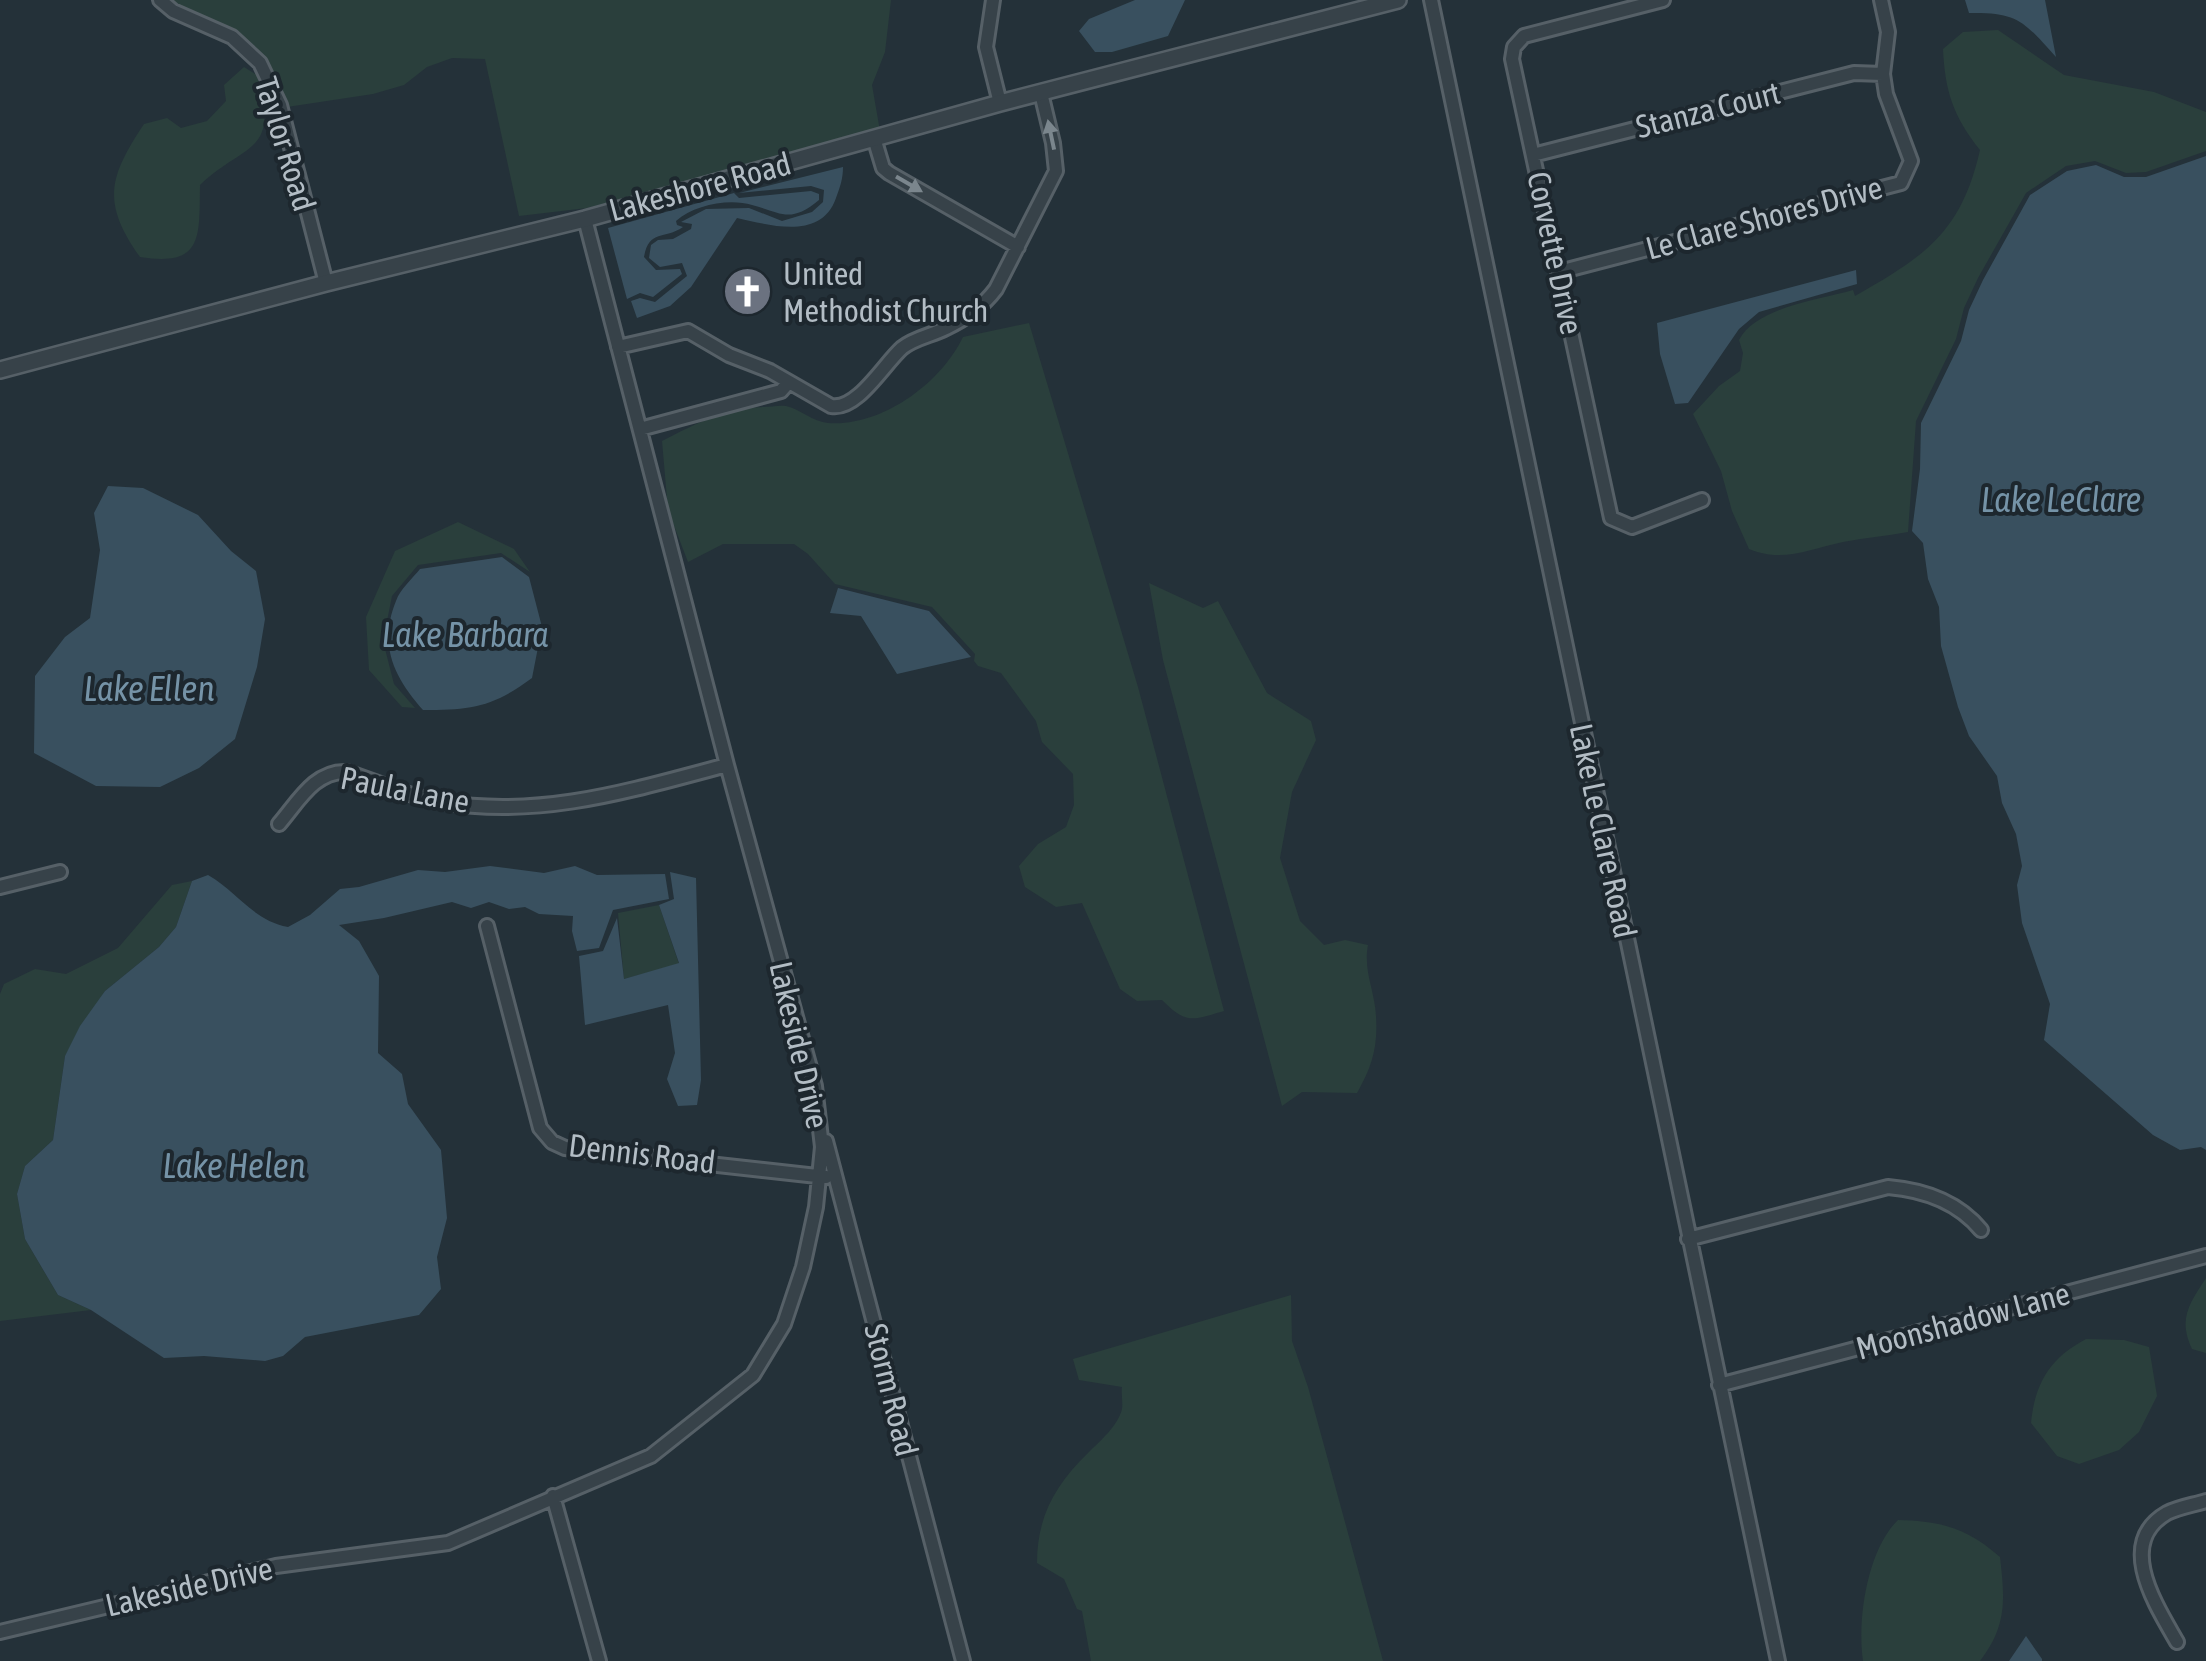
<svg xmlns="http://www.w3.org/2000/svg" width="2206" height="1661" font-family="'Asap Condensed',sans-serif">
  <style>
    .green { fill: #2a3f3c }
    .water { fill: #39505f }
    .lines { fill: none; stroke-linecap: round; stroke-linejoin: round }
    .minor-casing { stroke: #566067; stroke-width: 18 }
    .tertiary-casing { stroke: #566067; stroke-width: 20 }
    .minor { stroke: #374249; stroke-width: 12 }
    .tertiary { stroke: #374249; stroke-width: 15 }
    .oneway { fill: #7b868d }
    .labels { text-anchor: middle; stroke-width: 8; stroke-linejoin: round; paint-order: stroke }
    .street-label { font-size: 32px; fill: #b3bdc5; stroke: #1d272e }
    .poi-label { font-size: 32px; fill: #b3bdc5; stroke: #1d272e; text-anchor: start }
    .water-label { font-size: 35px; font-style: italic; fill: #7593a7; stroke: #1d272e }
  </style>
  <rect width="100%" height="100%" fill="#243139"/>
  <path class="green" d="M169 0H891L885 52 872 85 880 131 587 208 519 216 485 59 452 58 427 67 404 85 373 94 287 107 265 60Z
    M1998 30 2064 75 2154 92 2206 112V151L2146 172 2126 173 2095 161 2066 166 2026 193 1978 278 1964 308 1956 339 1916 421 1908 532C1886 536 1864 538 1843 542 1810 549 1782 563 1749 549L1732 511 1721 471 1693 414 1719 386 1740 371 1743 353 1739 340C1756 307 1819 300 1853 290L1855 296C1925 256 1961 233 1980 150 1953 116 1945 91 1943 49L1963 32Z
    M244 67 257 75C280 155 247 141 200 185 199 237 204 267 140 257 101 202 109 177 144 124L167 118 181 128 207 121 226 101 224 85Z
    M1029 323 1138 687 1224 1011C1192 1020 1187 1025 1162 1000L1137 1001 1120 989 1082 903 1056 907 1025 887 1019 866 1038 844 1066 827 1074 805 1073 774 1042 742 1036 721 1001 673 978 666 974 661 975 654 932 607 835 584 808 554 794 544H723L688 562 668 510 662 441C697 423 724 409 763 407 770 407 779 405 786 406 800 409 813 422 828 423 882 427 941 383 963 337Z
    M458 522 514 549 530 572 501 553 418 565 392 596 383 641 394 684 415 708 402 707 369 670 366 617 395 551Z
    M1149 583 1203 608 1218 601 1267 693 1311 721 1316 740 1292 792 1280 858 1300 921 1324 945 1345 940 1368 945C1363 971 1375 991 1376 1016 1378 1047 1372 1067 1357 1093L1302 1092 1282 1106 1163 660Z
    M192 881 176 927 159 947 105 991 65 1056 53 1140 25 1166 17 1194 25 1239 58 1295 91 1310 0 1321V994L4 984 35 969 66 974 118 948 172 885Z
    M659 905 679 964 624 979 618 913Z
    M2206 1278V1353L2192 1349C2178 1319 2189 1304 2206 1278Z
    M1291 1295 1292 1341 1308 1387 1383 1661H1091L1082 1611 1077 1609 1064 1579 1037 1563C1037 1517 1055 1485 1088 1453 1100 1441 1118 1426 1122 1409 1123 1402 1121 1392 1122 1387L1079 1380 1073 1359Z
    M2086 1339 2124 1340 2149 1347 2157 1396 2139 1432 2119 1450 2079 1464 2057 1456 2031 1423C2035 1383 2050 1358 2086 1339Z
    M1898 1520C1941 1521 1967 1528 2000 1557 2005 1600 2007 1626 1980 1661H1863C1857 1620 1867 1550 1898 1520Z"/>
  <path class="water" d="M1135 0H1185L1168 36 1112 52H1095L1079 31 1089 19Z
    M1965 0H2045L2056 57C2024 22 2019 12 1969 13Z
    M2206 156V1150L2201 1147 2180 1150 2153 1135 2044 1040 2050 1004 2022 923 2017 885 2022 866 2016 834 2002 803 1997 776 1969 736 1958 707 1941 646 1939 607 1928 579 1923 543 1912 531 1920 469 1921 423 1961 341 1969 310 1983 280 2030 195 2067 171 2096 165 2124 177H2146Z
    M843 167C843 179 840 187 836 198 821 241 770 225 737 218L691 287 670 306 637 318 631 301 640 298 655 302 687 276 682 263 660 267 649 258 651 245 658 240 673 239 691 229 692 224 681 222 706 209 749 208 782 221 812 212 823 202 824 190 811 186 739 193Z
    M811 191 819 194V200C790 224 782 213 752 205 729 198 694 205 676 221L677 225 683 227C664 240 649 229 644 257L656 270 680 269 682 274 653 297 640 293 627 299 608 228 734 193 739 198Z
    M1856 270 1857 284 1759 312 1739 329 1688 403 1675 404 1660 354 1657 323Z
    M108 486 143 488 198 515 231 551 256 571 265 619 257 667 235 739 199 768 160 787 96 786 34 753 35 676 65 637 90 618 100 550 94 513Z
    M502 557 529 577 542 627 532 678C493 707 471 710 423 710 394 677 378 645 396 601 400 589 413 578 420 569Z
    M838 588 929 611 971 657 897 674 861 616 830 613Z
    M490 866 544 873 575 866 597 875 665 874 669 899 613 910 599 948 577 951 572 931 573 916 539 914 525 907 509 909 489 902 471 908 452 902 384 918 339 925 359 941 379 976 378 1053 402 1074 408 1104 441 1150 447 1218 437 1257 441 1289 419 1315 305 1337 283 1356 265 1361 204 1356 164 1358 91 1310 58 1295 25 1239 17 1194 25 1166 53 1140 65 1056 80 1026 105 991 159 947 176 927 192 881 208 875C238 892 252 920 288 927L310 915 340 889 359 887 418 870 445 872Z
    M670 872 696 878 701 1080 697 1105 678 1106 667 1079 675 1053 668 1005 585 1025 579 956 603 951 617 918 624 979 679 963 659 905 674 899Z
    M2026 1636 2042 1659V1661H2009Z"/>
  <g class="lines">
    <defs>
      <path id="minor" d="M160 0 173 11 232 37 260 63 280 105 326 283
        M993 0 986 47 1000 103
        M1431 0 1778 1661
        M1663 0 1524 36 1514 47 1512 59 1611 518 1632 527 1702 500
        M874 138 883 168 889 173 1018 247
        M1533 155 1854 73 1883 74
        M1559 272 1901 183 1911 161 1886 94 1883 74 1888 32 1881 0
        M618 347 688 331 729 355 770 371 831 406C857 411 884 364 902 348 914 338 933 335 946 328 965 319 984 305 996 289L1056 171 1053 143 1041 93
        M640 429 781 391 788 383
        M279 824C298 802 315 770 347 772 377 782 410 797 442 802 541 819 632 790 727 765
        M0 887 60 872
        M487 926 540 1128 552 1142 565 1148 826 1177
        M826 1141 963 1661
        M1688 1239 1888 1187C1923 1190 1958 1202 1981 1230
        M1719 1385 2206 1256
        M553 1496 599 1661
        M0 1632 276 1566 448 1543 651 1456 753 1375 784 1324 803 1267 816 1207 822 1147 815 1086 727 765 585 219
        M2177 1642C2156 1605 2115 1543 2167 1513 2179 1507 2193 1505 2206 1501"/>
      <path id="tertiary" d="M0 370 326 283 585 219 1000 103 1398 0"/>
    </defs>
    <use href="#minor" class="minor-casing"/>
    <use href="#tertiary" class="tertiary-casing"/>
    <use href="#minor" class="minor"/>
    <use href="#tertiary" class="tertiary"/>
  </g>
  <defs><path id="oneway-solid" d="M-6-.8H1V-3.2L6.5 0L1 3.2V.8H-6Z" transform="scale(2.5)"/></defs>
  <g class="oneway">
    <use href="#oneway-solid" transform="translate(1051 135) rotate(-102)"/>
    <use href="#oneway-solid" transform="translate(909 184) rotate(30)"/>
  </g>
  <defs>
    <symbol id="church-disc" viewBox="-11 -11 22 22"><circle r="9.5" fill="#6b7280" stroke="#1d272e"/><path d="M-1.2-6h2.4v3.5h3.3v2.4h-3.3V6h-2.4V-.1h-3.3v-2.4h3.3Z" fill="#fff"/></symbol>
  </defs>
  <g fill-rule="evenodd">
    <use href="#church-disc" x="720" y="264" width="55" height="55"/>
  </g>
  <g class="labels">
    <g class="street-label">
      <text transform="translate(1708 110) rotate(-14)" y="11">Stanza Court</text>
      <text transform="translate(285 144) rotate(73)" y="11">Taylor Road</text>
      <text transform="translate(700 187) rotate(-15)" y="11">Lakeshore Road</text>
      <text transform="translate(1764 218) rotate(-15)" y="11">Le Clare Shores Drive</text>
      <text transform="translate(1555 253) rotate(78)" y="11">Corvette Drive</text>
      <text transform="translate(405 790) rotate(11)" y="11">Paula Lane</text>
      <text transform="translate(1603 831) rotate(78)" y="11">Lake Le Clare Road</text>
      <text transform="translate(799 1045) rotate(77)" y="11">Lakeside Drive</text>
      <text transform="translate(642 1154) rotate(7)" y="11">Dennis Road</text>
      <text transform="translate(1963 1321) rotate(-15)" y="11">Moonshadow Lane</text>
      <text transform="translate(891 1390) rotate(76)" y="11">Storm Road</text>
      <text transform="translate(189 1587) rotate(-13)" y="11">Lakeside Drive</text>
    </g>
    <g class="poi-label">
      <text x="783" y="285">United<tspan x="783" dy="37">Methodist Church</tspan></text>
    </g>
    <g class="water-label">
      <text x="2061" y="512">Lake LeClare</text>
      <text x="465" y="647">Lake Barbara</text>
      <text x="149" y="701">Lake Ellen</text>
      <text x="234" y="1178">Lake Helen</text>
    </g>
  </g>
</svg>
